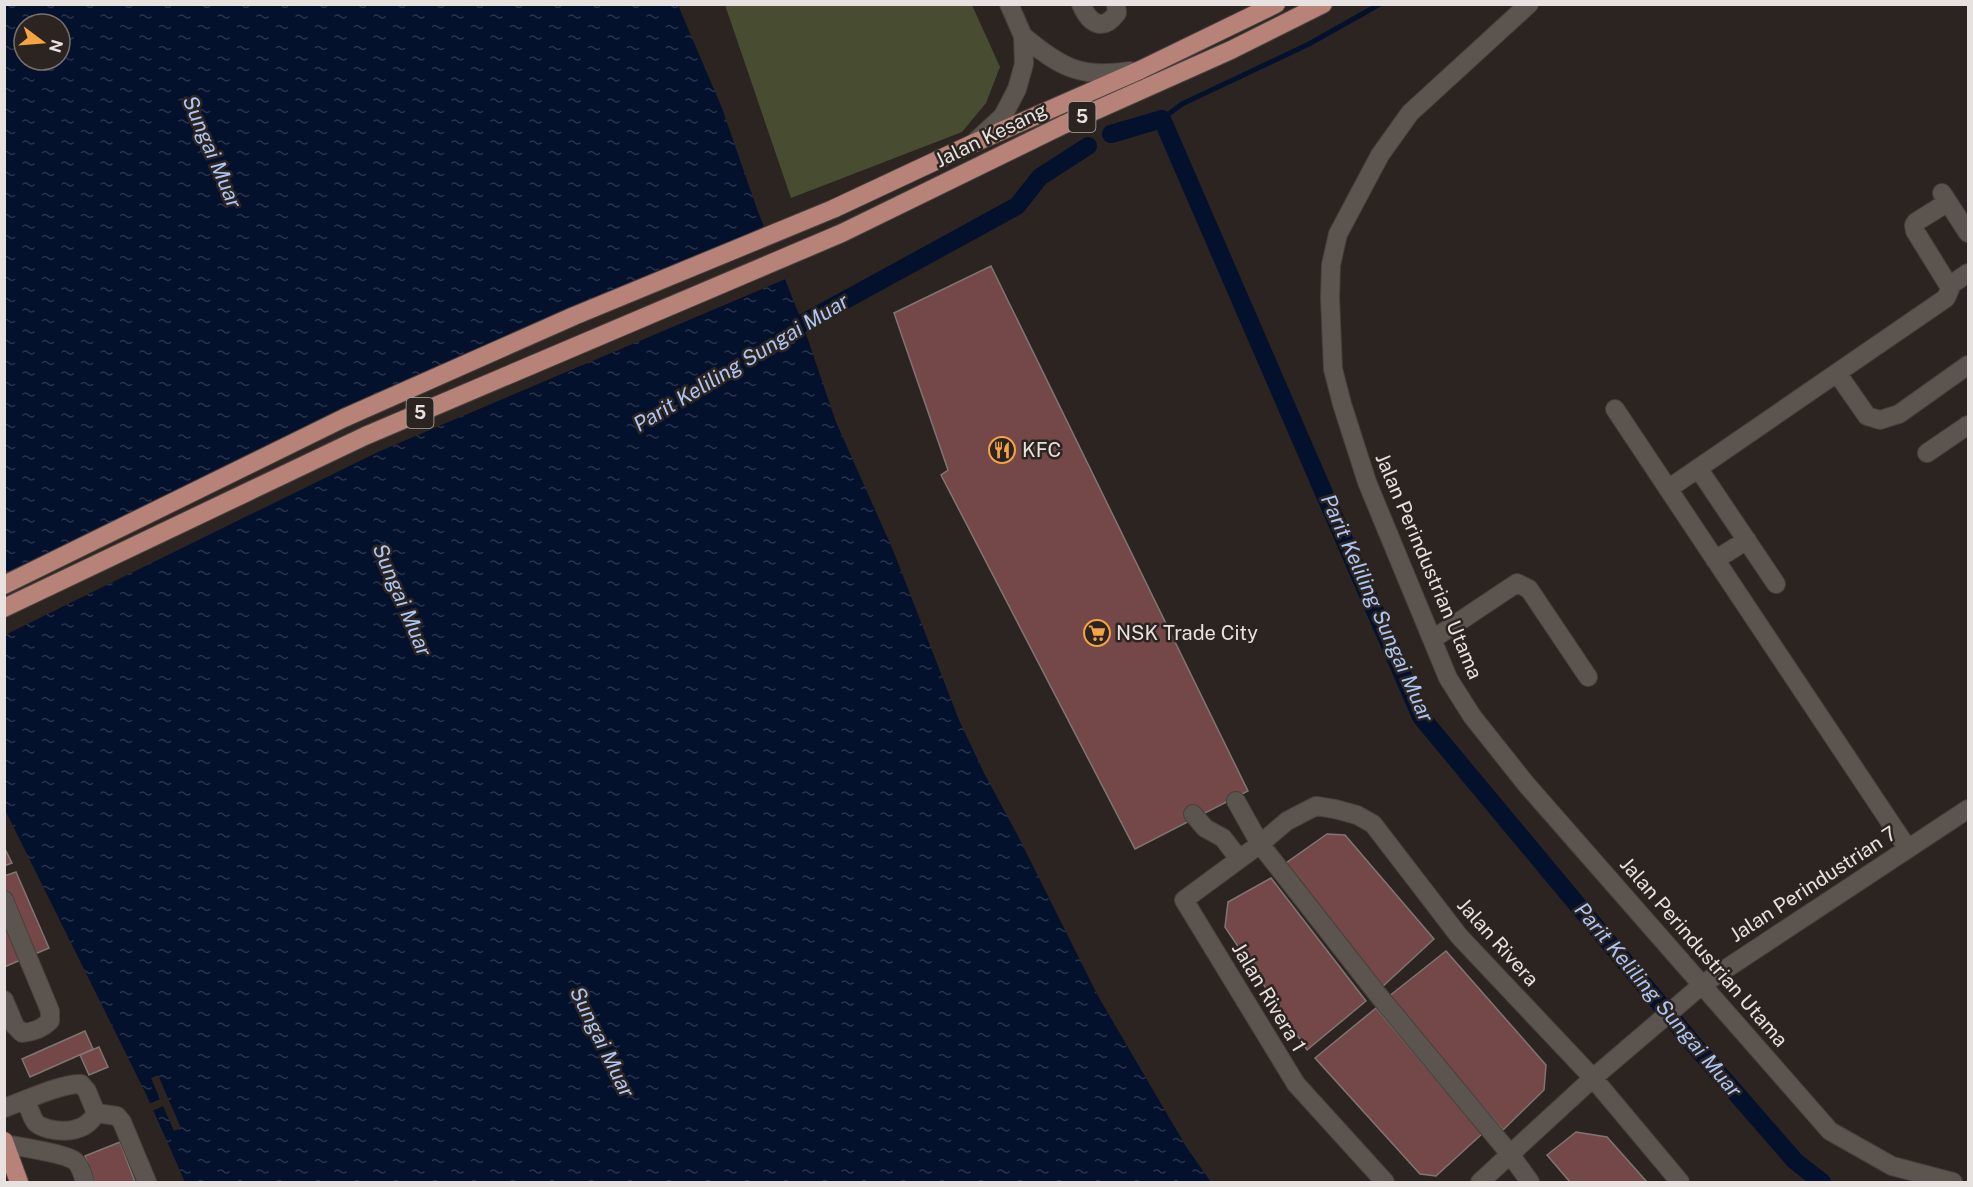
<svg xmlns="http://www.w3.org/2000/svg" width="1973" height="1187" font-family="'Public Sans',sans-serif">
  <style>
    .park { fill: #484d31 }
    .water { fill: url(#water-ripples); fill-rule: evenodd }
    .pier { fill: #2c2420 }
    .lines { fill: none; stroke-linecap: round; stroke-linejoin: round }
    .stream { stroke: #04112d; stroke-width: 5 }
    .canal { stroke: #04112d; stroke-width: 18 }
    .building { fill: #744848; stroke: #807574; stroke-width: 1.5 }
    .minor-casing { stroke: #47403d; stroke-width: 20 }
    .major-casing { stroke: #47403d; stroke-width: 20 }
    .minor { stroke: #5c544f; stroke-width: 18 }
    .major { stroke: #b78277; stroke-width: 18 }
    .labels { text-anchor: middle; stroke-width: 5; stroke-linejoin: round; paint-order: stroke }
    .shield { fill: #2c2420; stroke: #afa9a6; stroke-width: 1.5 }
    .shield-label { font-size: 18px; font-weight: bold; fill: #e7e2df }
    .street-label { font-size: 20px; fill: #e7e2df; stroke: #2c2420 }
    .poi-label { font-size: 20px; fill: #e7e2df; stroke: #2c2420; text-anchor: start }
    .water-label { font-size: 21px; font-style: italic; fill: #acc6f5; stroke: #2c2420 }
  </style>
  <defs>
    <pattern id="water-ripples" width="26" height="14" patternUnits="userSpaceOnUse" patternTransform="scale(1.5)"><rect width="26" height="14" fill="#04112d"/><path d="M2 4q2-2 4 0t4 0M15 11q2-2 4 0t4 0" fill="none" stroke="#29334b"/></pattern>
  </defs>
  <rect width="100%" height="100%" fill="#2c2420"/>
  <path class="park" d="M725 5H972L1000 67 986 103 962 132 791 198Z"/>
  <path class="water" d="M5 5H678L722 108 757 209 802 322 836 422 893 550 959 720 984 773 1018 836 1098 996 1187 1148 1211 1182H185L145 1092 5 810ZM24 24H60V60H24Z"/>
  <path class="pier" d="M767 225 788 278 378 452 5 635V573L335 418Z
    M158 1075 181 1128 174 1131 163 1106 150 1112 147 1105 160 1099 151 1078Z"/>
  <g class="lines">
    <path class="stream" d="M1162 119 1182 104 1309 44 1380 4"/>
    <path class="canal" d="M1111 134 1162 119 1421 717 1695 1046 1795 1161 1822 1182
      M783 334 1017 206 1040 177 1088 146"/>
  </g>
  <path class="building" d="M991 266 1248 791 1135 849 941 475 948 470 894 313Z
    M1327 834 1345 835 1434 939 1380 989 1286 863Z
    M4 847 12 863 4 866Z
    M16 872 49 948 4 967V876Z
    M1271 878 1366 1001 1307 1050 1225 927 1228 902Z
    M1446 951 1546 1065 1544 1090 1503 1130 1388 997Z
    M1376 1008 1482 1134 1436 1176 1420 1174 1315 1058Z
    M85 1031 93 1049 30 1077 22 1059Z
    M99 1047 108 1067 89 1075 80 1055Z
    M1576 1132 1607 1137 1647 1182H1570L1547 1155Z
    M120 1142 135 1182H95L85 1156Z"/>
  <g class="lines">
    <defs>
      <path id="minor" d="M1081 4C1089 23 1102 33 1117 13L1116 4
        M1529 4 1410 113 1380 155 1338 234 1331 265 1330 297 1333 369 1342 404 1367 482 1448 678 1472 716 1526 784 1830 1131 1892 1166 1953 1182
        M1023 36C1060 67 1081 79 1130 71
        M977 140 1003 116 1017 89 1024 64 1023 36 1009 4
        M1942 193 1968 233
        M1949 286 1968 273
        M1837 373 1867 416 1880 420 1899 414 1968 365
        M1615 409 1908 849
        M1927 453 1968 425
        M1698 468 1776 584
        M1668 489 1946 298 1950 289 1949 286 1915 231 1914 225 1916 222 1948 202
        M1715 560 1747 540
        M1433 639 1517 583 1529 589 1588 677
        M1236 801 1260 844 1379 996 1510 1154 1530 1182
        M1193 814 1205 828 1223 838 1239 859
        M4 900 50 1011V1021C42 1029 34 1032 22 1033L15 1026 4 1000
        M4 1108C24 1101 62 1083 81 1084L87 1091 96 1113C87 1131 66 1133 49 1129 44 1127 40 1127 36 1123 31 1117 29 1107 26 1100
        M96 1113 117 1116 122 1122 147 1182
        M6 1144C20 1147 65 1153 75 1161 81 1166 83 1176 85 1182
        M1385 1182 1296 1084 1184 900 1260 844 1287 821 1316 806 1335 809 1357 815 1373 824 1459 936 1593 1078 1680 1182
        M1480 1182 1593 1078 1703 984 1968 809"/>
      <path id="major" d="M4 585 344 418 574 316 833 209 974 143 1140 70 1276 4
        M4 608 365 436 842 233 1063 125 1231 50 1323 4
        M4 1141 19 1182"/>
    </defs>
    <use href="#minor" class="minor-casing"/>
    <use href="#major" class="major-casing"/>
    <use href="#minor" class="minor"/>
    <use href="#major" class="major"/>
  </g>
  <defs>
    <symbol id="restaurant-ring" viewBox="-11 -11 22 22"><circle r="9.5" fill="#2c2420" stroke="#f4a444" stroke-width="1.5"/><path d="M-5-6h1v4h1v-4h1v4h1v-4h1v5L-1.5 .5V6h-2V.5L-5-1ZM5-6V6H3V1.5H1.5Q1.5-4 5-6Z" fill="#f4a444"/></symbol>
    <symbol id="supermarket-ring" viewBox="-11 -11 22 22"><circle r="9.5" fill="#2c2420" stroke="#f4a444" stroke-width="1.5"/><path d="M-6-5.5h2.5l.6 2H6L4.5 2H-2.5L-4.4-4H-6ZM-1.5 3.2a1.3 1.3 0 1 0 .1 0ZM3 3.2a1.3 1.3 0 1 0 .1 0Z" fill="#f4a444"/></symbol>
  </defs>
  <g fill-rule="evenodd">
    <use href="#restaurant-ring" x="987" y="435" width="30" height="30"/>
    <use href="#supermarket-ring" x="1082" y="618" width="30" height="30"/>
  </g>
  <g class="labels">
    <g class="shield">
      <rect x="1068.5" y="102" width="27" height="30" rx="4.5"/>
      <rect x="406.5" y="398" width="27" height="30" rx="4.5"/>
    </g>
    <g class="shield-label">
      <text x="1082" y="123">5</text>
      <text x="420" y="419">5</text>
    </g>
    <g class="street-label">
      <text transform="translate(991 135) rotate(-26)" y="7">Jalan Kesang</text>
      <text transform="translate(1429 566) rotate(67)" y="7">Jalan Perindustrian Utama</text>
      <text transform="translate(1813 884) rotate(-33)" y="7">Jalan Perindustrian 7</text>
      <text transform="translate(1498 942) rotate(48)" y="7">Jalan Rivera</text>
      <text transform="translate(1704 952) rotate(49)" y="7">Jalan Perindustrian Utama</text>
      <text transform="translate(1269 997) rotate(59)" y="7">Jalan Rivera 1</text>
    </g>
    <g class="poi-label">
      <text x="1022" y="457">KFC</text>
      <text x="1116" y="640">NSK Trade City</text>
    </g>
    <g class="water-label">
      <text transform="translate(212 152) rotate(67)" y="7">Sungai Muar</text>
      <text transform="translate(741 363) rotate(-31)" y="7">Parit Keliling Sungai Muar</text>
      <text transform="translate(402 600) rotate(67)" y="7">Sungai Muar</text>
      <text transform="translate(1377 608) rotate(66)" y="7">Parit Keliling Sungai Muar</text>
      <text transform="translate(1658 1000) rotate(50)" y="7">Parit Keliling Sungai Muar</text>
      <text transform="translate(602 1042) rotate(64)" y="7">Sungai Muar</text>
    </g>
  </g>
  <rect width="1973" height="1187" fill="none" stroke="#e7e2df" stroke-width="12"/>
  <g transform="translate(42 42) rotate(106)"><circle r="28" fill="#2c2420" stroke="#77706c" stroke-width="1.5"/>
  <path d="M0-4.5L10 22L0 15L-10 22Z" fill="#f4a444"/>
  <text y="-9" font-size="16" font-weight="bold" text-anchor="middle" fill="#e7e2df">N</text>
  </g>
</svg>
